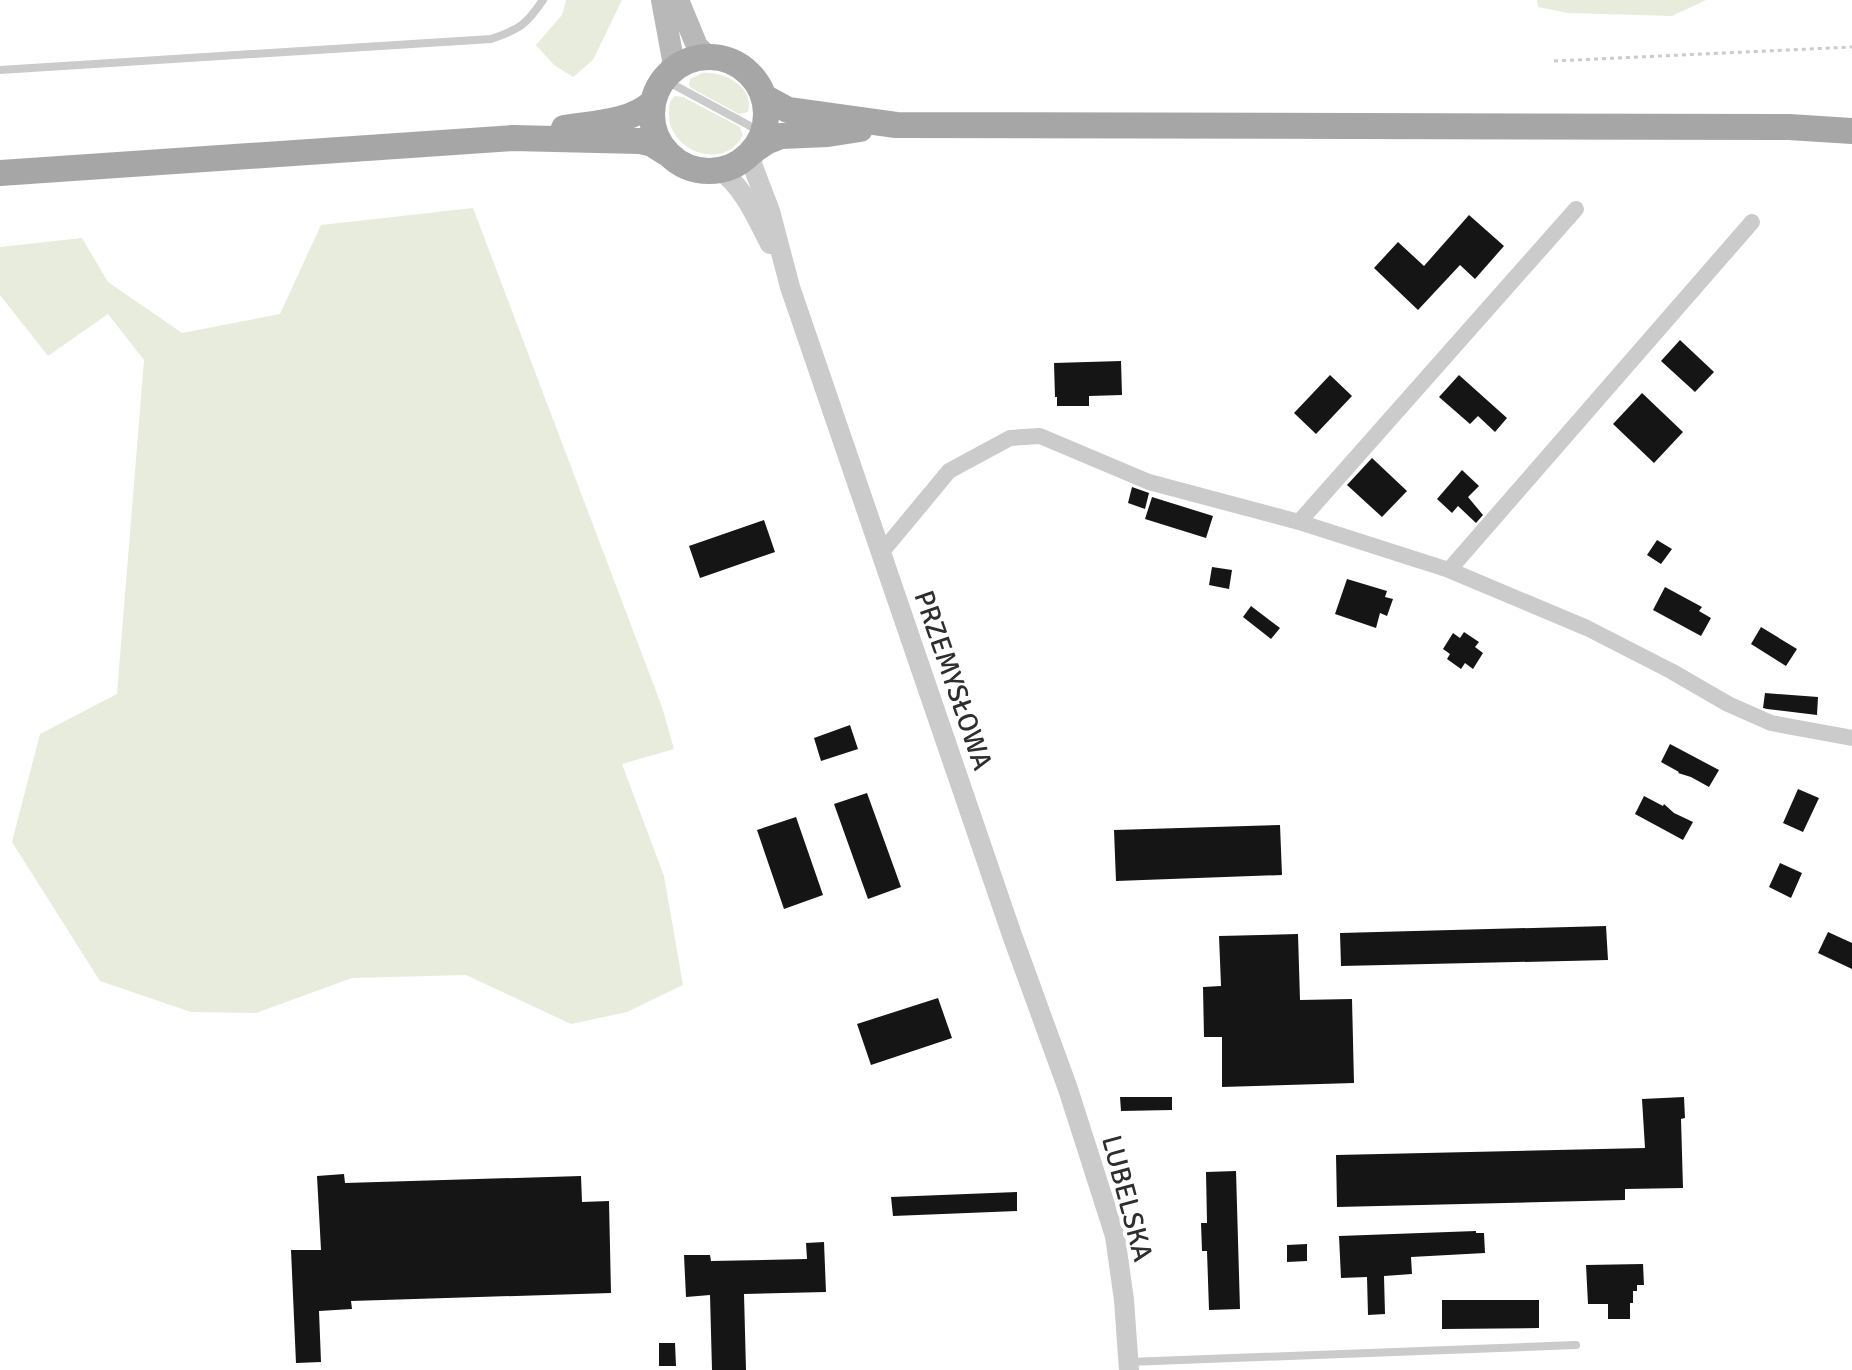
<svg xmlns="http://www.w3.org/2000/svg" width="1852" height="1370" font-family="Signika,sans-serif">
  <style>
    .green { fill: #e7ecdc }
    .building { fill: #151515 }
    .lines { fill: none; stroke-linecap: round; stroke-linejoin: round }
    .path { stroke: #cbcbcb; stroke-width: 3; stroke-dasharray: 4 4; stroke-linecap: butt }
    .service { stroke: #cbcbcb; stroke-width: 8 }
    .minor { stroke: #cbcbcb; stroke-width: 16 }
    .tertiary { stroke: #cbcbcb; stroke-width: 20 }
    .secondary { stroke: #b8b8b8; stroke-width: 22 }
    .primary { stroke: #a6a6a6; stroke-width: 26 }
    .labels { text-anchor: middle; stroke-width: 8; stroke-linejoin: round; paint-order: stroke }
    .street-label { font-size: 28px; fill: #2e2e2e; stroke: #fff }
  </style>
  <rect width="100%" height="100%" fill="#fff"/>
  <path class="green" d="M566 0H622L593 60 573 77 554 65 536 45 562 15Z
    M1537 0H1706L1672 16 1568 13 1538 7Z
    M702 73C723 71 755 86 748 112L739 114 691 88 689 85 690 79Z
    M675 96 683 97 740 127 743 135C725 172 667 152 669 112 669 104 670 101 675 96Z
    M473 208 662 707 674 749 622 764 664 876 683 985 627 1012 571 1024 466 975 352 978 256 1013 191 1012 100 981 12 842 40 734 117 694 144 360 108 314 48 356 0 295V247L82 238 108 282 182 333 280 314 321 225Z"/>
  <path class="building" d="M1469 215 1504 246 1475 279 1460 265 1418 310 1374 268 1398 242 1424 266Z
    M1680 340 1714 372 1695 392 1661 361Z
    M1121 361 1122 395 1089 396V406H1057V397H1055L1054 363Z
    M1330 375 1352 396 1316 434 1294 413Z
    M1459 375 1507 418 1495 432 1478 416 1470 424 1439 397Z
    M1642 393 1683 432 1654 463 1613 424Z
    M1372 458 1407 491 1382 517 1347 485Z
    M1462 470 1479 486 1468 497 1483 515 1476 523 1458 506 1452 513 1437 499Z
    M1132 487 1149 493 1145 509 1128 503Z
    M1152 497 1213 516 1206 538 1145 519Z
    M764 520 775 552 700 578 689 546Z
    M1657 540 1672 549 1661 564 1647 555Z
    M1212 567 1232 570 1229 589 1209 585Z
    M1347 579 1387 591 1385 597 1393 599 1387 616 1380 613 1376 628 1335 614Z
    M1665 587 1702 607 1699 611 1711 618 1701 636 1653 610Z
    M1251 606 1280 628 1271 639 1243 617Z
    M1761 627 1797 649 1786 666 1751 644Z
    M1464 632 1479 642 1475 647 1483 653 1473 669 1465 663 1461 669 1447 659 1450 654 1443 649 1453 633 1460 638Z
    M1765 693 1818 697 1817 715 1767 709 1763 708Z
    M850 725 858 749 821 761 814 738Z
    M1670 744 1719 770 1709 787 1691 777 1678 773 1679 772 1661 762Z
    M1798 789 1819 798 1803 832 1783 823Z
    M867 793 901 887 868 899 834 804Z
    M1644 796 1663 806 1664 804 1674 813 1693 822 1683 840 1635 814Z
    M796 817 823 895 784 909 757 830Z
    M1280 825 1282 875 1116 881 1114 830Z
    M1780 863 1802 873 1791 898 1769 887Z
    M1606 926 1608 960 1341 966 1340 933Z
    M1828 932 1852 943V969L1818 953Z
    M1298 934 1300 1000 1352 999 1354 1083 1222 1087V1037H1204L1203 987 1221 986 1219 936Z
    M938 998 952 1038 871 1065 857 1024Z
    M1120 1097H1172V1110L1121 1111Z
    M1684 1097 1685 1118 1681 1119 1683 1188 1625 1189V1200L1337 1207 1336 1155 1645 1148 1642 1099Z
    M1236 1171 1240 1309 1209 1310 1207 1251H1202L1201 1223H1207L1206 1172Z
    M344 1174 345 1183 581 1176 582 1202 609 1201 611 1293 351 1301 352 1309 319 1311 321 1362 296 1363 291 1250H321L317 1176Z
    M1017 1192V1211L893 1216 891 1197Z
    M1476 1231V1233H1484L1485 1253 1411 1257 1412 1274 1384 1276 1385 1314 1368 1315 1367 1277 1341 1278 1339 1236Z
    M824 1242 826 1292 744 1294 746 1370H712L710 1295 686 1297 684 1255H710L711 1261 807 1259 806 1243Z
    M1307 1244V1261L1287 1262V1245Z
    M1643 1264 1644 1285H1637V1291H1633V1303H1630V1319H1608V1304H1588L1586 1265Z
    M1442 1300H1539V1328L1442 1329Z
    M659 1343H675L676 1366H659Z"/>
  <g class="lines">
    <path class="path" d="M1554 61 1852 47"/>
    <path class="service" d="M0 70 491 39C520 29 526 25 543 0
      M663 79 763 133
      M1129 1362 1576 1345"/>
    <path class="minor" d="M1299 522 1576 209
      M881 553 949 471 1010 438 1040 436 1149 482 1299 522 1449 570 1587 628 1671 671 1728 704 1771 723 1852 738
      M1449 570 1752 222"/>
    <path class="tertiary" d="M753 151 752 164 770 211 790 287 1012 935 1068 1089 1115 1236 1124 1300 1129 1370
      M720 170C744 188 756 217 770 244"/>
    <path class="secondary" d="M662 0 673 60 672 70
      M678 0 697 46 707 56"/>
    <path class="primary" d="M652 114a57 57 0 1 1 114 0a57 57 0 1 1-114 0Z
      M764 97 788 110 896 125 1789 127 1852 131
      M564 128C594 123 630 123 653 102
      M753 151 766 142 781 136 828 134 860 129
      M0 173 513 138 640 141 652 144 668 154"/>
  </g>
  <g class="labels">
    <g class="street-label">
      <text transform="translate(954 680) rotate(71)" y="10">PRZEMYSŁOWA</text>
      <text transform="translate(1128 1198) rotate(75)" y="10">LUBELSKA</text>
    </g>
  </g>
</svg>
